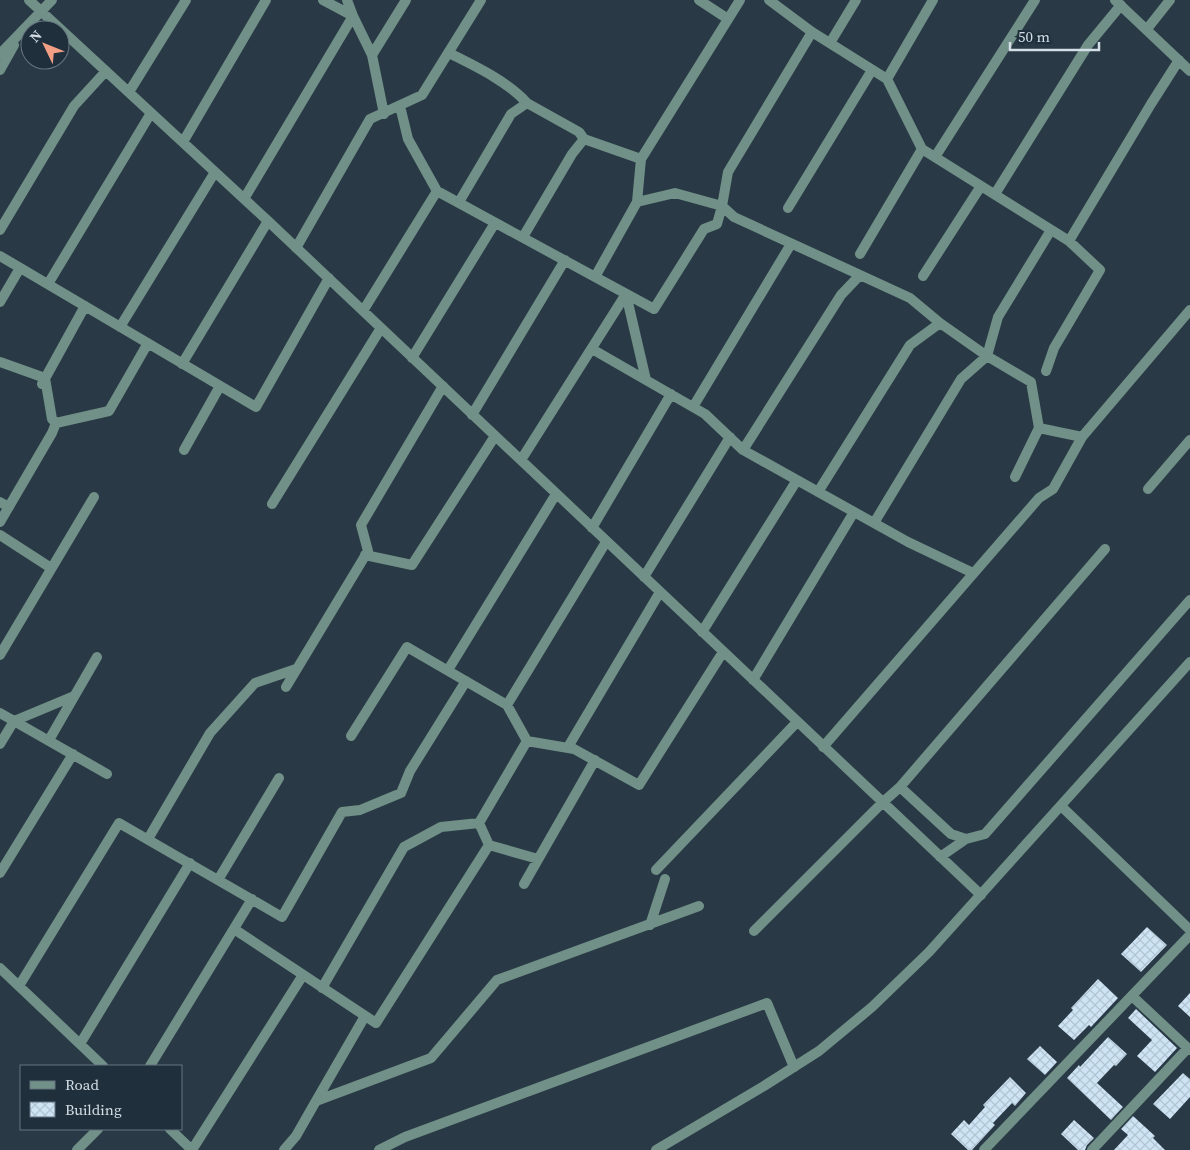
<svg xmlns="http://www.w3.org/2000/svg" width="1190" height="1150" font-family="'Source Serif 4',serif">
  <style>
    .building { fill: url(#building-cross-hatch) }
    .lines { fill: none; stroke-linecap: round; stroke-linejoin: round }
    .minor { stroke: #719087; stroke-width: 10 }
    .tertiary { stroke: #719087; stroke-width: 10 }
  </style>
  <defs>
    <pattern id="building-cross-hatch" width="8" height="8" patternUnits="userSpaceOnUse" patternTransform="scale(1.25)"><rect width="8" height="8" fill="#cee4f5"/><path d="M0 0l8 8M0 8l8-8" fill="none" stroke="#b1c4d2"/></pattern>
  </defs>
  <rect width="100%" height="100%" fill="#293a46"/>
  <path class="building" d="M1147 927 1167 945 1141 972 1121 954Z
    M1098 979 1118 998 1091 1027 1089 1025 1074 1040 1058 1026 1073 1010 1071 1008Z
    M1190 993V1017L1178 1006Z
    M1136 1009 1177 1048 1155 1072 1137 1056 1152 1040 1128 1018Z
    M1108 1037 1127 1054 1116 1066 1114 1065 1097 1083 1123 1107 1111 1120 1067 1078 1079 1065 1080 1067Z
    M1040 1046 1057 1062 1045 1075 1027 1059Z
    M1183 1073 1190 1079V1097L1170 1119 1153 1104Z
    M1010 1077 1026 1093 1015 1106 1012 1103 993 1123 995 1125 972 1150H968L951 1134 964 1120 969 1125 985 1107 983 1105Z
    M1133 1116 1155 1136 1153 1138 1165 1150H1114L1128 1135 1121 1129Z
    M1074 1120 1094 1138 1087 1145 1085 1150H1078L1061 1134Z"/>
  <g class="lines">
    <path class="minor" d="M29 0 268 221 981 895
      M347 0 353 16 372 55 384 114
      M699 0 728 19
      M769 0 812 32 887 79 922 149 1069 241 1100 270 1054 348 1046 371
      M1115 0 1190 71
      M1147 29 1170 0
      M830 43 856 0
      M449 53C475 66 507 81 527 103L579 132 584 139 641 159
      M0 54 52 0
      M372 55 406 0
      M0 70 14 45
      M887 79 933 0
      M129 92 186 0
      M400 106 408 139 437 191 654 309 704 229 717 224 722 206 734 217 910 298 940 323 987 356 1031 382 1039 428 1015 477
      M183 142 266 0
      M935 157 1035 0
      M995 194 1088 45 1121 5
      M244 199 353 16 323 0
      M459 202 511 114 527 103
      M637 202 675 193 722 206 728 172 812 32
      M788 208 872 70
      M0 230 74 106 106 71
      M523 237 572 154 584 139
      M1069 241 1151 104 1179 60
      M296 248 370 119 422 95 481 0
      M860 254 922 149
      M0 256 256 407 329 278
      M923 276 981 186
      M595 277 637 202 641 159 740 0
      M48 284 151 113
      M626 294 646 380
      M0 302 20 268
      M363 311 437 191
      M120 327 215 172
      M592 349 705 414 743 450 908 542 973 573
      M412 358 495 223
      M0 362 45 378 52 419 56 423
      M182 364 268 221
      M42 384 85 306
      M693 407 791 244
      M472 415 565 260
      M56 423 109 411 148 343
      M1082 437 1190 310
      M184 450 220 386
      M743 450 841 295 860 275
      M521 460 626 294
      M1148 489 1190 440
      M818 492 910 345 940 323
      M0 502 9 507
      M272 504 381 328
      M0 522 52 433 56 423
      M874 523 961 379 987 356 998 317 1051 230
      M592 528 671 394
      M0 535 51 568
      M365 555 412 565 495 436
      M644 577 730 437
      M702 632 797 480
      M0 655 94 497
      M448 670 556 494
      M753 680 854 512
      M286 687 368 551 361 525 443 386
      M507 705 606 542
      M0 713 107 774
      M351 736 407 647 507 705 527 741 574 749 639 785 723 652
      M49 740 97 657
      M0 744 14 721 74 696
      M568 747 660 592
      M823 747 1039 498 1053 489 1082 437 1039 428
      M900 787 951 834 966 839 985 834 1190 600
      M1061 806 1190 930
      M479 823 527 741
      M148 839 210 733 255 683 296 669
      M489 845 538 859
      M940 857 966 839
      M656 870 797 722
      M0 873 73 754
      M218 880 279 778
      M524 884 595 760
      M650 925 665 879
      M234 929 376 1023 489 845
      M754 931 882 803 900 787 1105 549
      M0 968 103 1066
      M19 986 119 823 282 917 342 812 360 810 401 793 410 771 466 681
      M322 988 404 847 441 827 479 823 489 845
      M1132 996 1190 1050
      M80 1044 190 863
      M150 1066 252 899
      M316 1101 365 1016
      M170 1129 192 1150
      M77 1150 98 1129
      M192 1150 303 975
      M284 1150 296 1136 316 1101 431 1058 497 980 699 906
      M379 1150 405 1137 767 1003 794 1067
      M984 1150 1190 935
      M1092 1150 1188 1048"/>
    <path class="tertiary" d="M656 1150 764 1086 819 1051 872 1007 929 952 1190 662"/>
  </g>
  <rect x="20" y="1065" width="162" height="65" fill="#1f2f3c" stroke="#677580"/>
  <rect x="30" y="1081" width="25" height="8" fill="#719087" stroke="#677580"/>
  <text x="65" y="1090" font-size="15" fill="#d3dee6">Road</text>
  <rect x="30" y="1102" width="25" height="15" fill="url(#building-cross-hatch)" stroke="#677580"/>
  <text x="65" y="1115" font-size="15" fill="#d3dee6">Building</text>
  <g transform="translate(45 45) rotate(313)"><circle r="24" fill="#1f2f3c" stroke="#677580"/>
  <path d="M0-4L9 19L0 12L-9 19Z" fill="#f39f85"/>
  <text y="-8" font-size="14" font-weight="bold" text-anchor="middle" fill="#d3dee6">N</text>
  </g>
  <path d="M1010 42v8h89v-8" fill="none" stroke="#d3dee6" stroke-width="2.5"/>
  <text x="1018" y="42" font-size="15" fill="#d3dee6" stroke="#1f2f3c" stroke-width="4" paint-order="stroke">50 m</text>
</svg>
